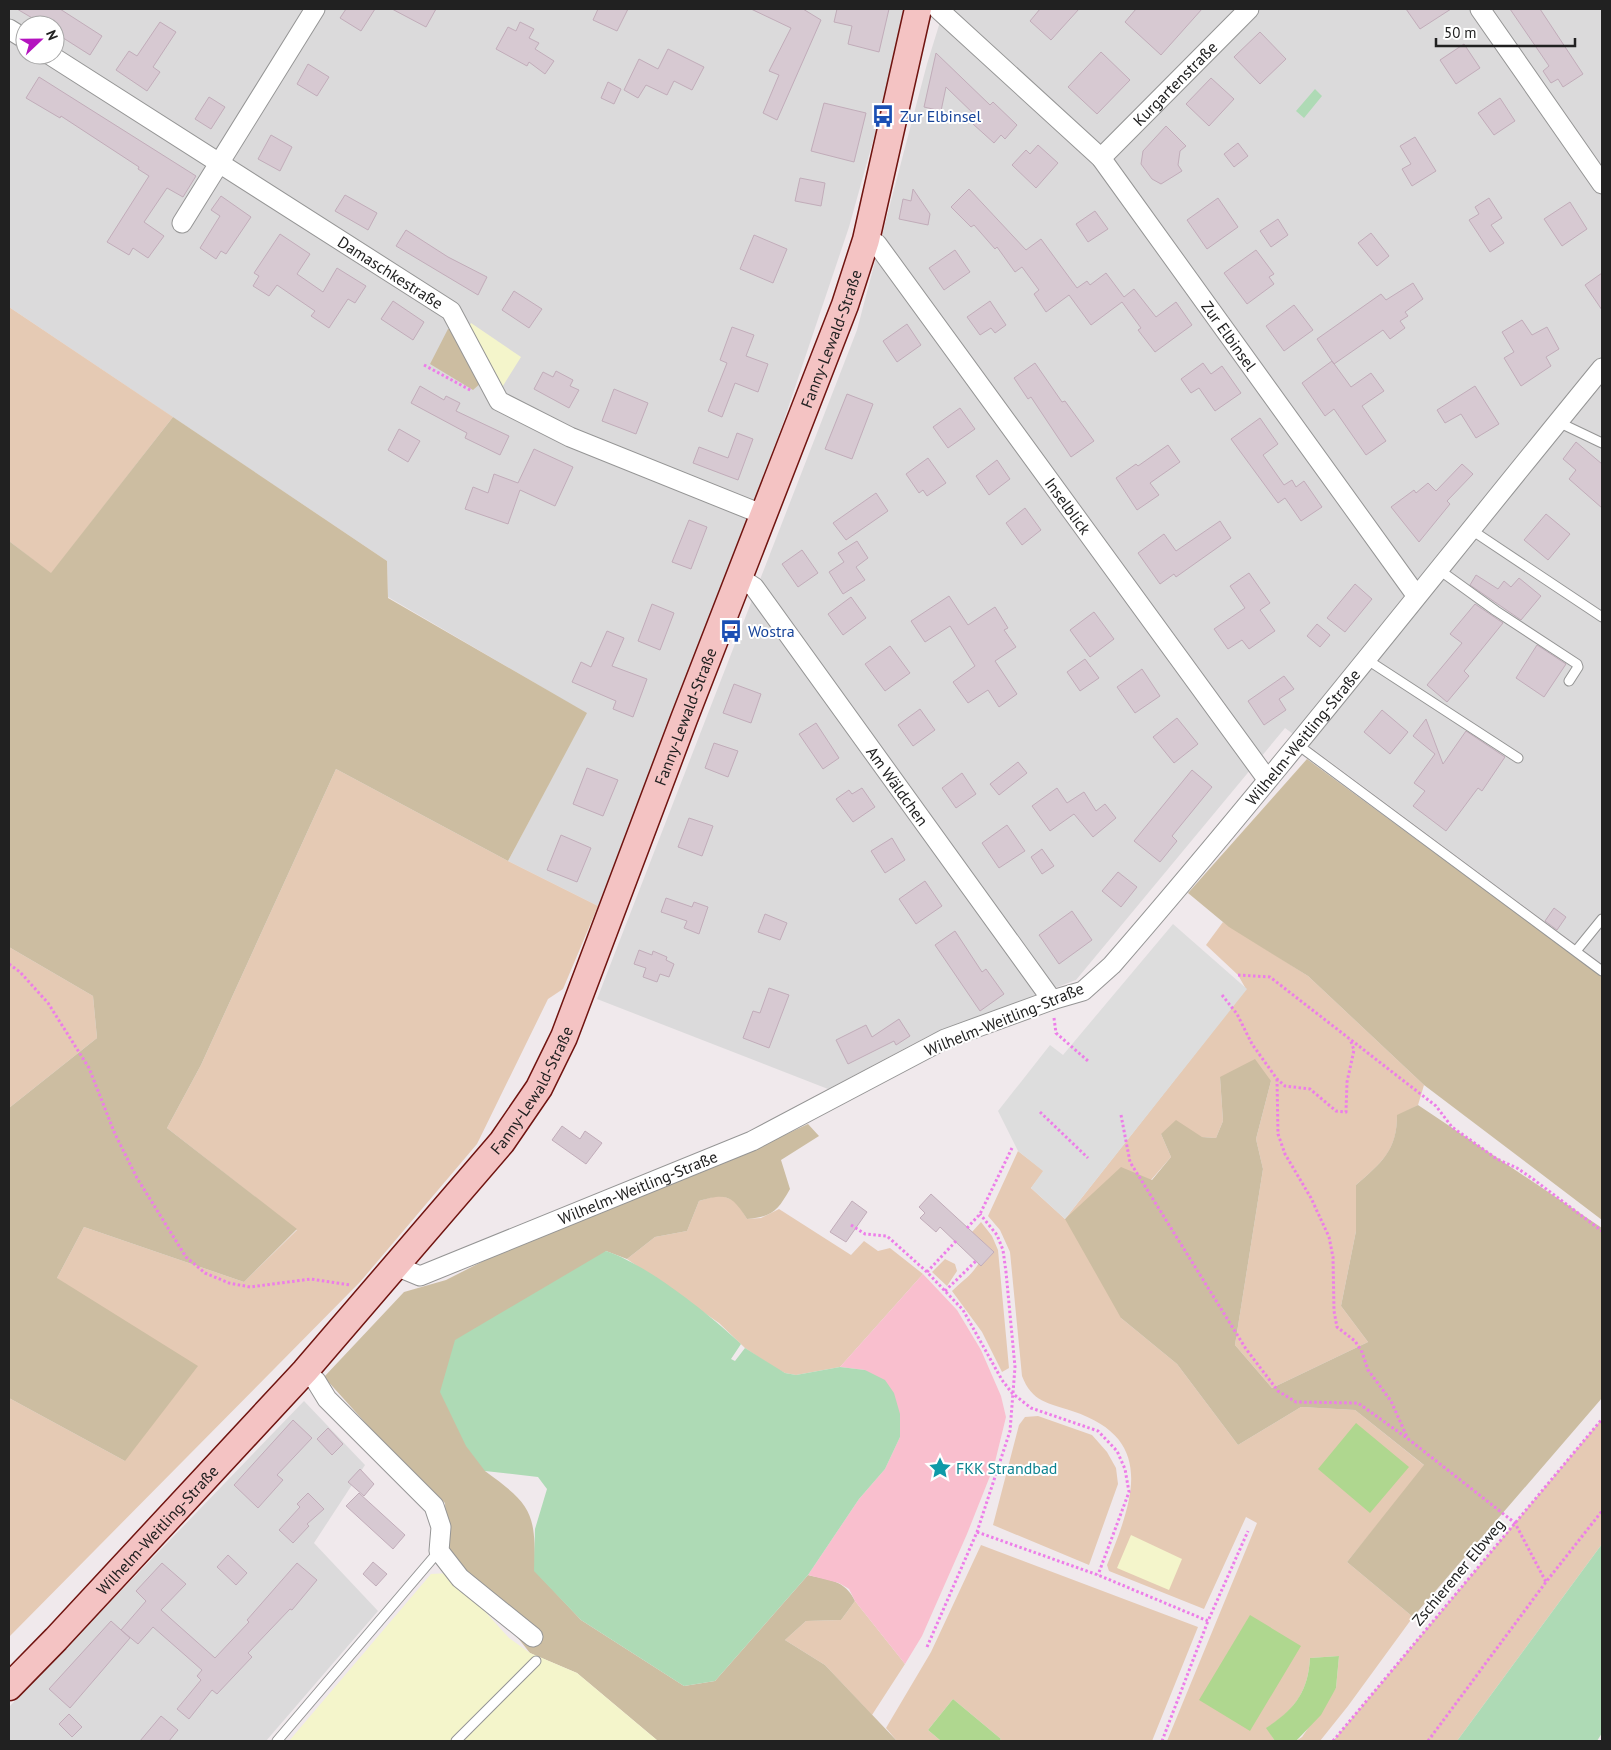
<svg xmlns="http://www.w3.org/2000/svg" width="1611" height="1750" font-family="'PT Sans',sans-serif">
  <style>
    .residential { fill: #dbdadb; fill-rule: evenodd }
    .grass { fill: #e5cab4 }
    .forest { fill: #ccbda1 }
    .sand { fill: #f9bfce }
    .park { fill: #f4f5cb }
    .pitch { fill: #afd78f }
    .parking { fill: #ddd }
    .water { fill: #aedab5 }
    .building { fill: #d7c9d2; stroke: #c1acb9 }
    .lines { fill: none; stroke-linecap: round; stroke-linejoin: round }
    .lane-casing { stroke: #959595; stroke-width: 11 }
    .street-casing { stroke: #959595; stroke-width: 21 }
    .secondary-casing { stroke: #701410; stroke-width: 29 }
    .path { stroke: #ed7de9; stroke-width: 3; stroke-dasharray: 2.5 2.5; stroke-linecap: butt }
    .lane { stroke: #fff; stroke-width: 9 }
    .street { stroke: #fff; stroke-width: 19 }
    .secondary { stroke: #f4c3c3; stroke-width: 26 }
    .labels { text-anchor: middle; stroke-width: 4; stroke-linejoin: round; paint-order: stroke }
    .street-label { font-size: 16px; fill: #212121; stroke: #fff }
    .transit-label { font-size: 16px; fill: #164399; stroke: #fff; text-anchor: start }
    .culture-label { font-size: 16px; fill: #0d838f; stroke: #fff; text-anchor: start }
  </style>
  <rect width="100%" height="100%" fill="#f0e9ec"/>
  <path class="residential" d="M9 9H906L890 80 849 227 781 429 598 906 508 861 586 713 388 597 387 561 9 307ZM25 25H55V55H25Z
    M944 9H1602V964L1285 728 1076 980 930 1035 828 1089 597 999 857 330 927 64Z
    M304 1401 365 1465 314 1543 378 1611 266 1741H9V1707Z"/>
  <path class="grass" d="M9 307 173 417 51 574 9 541Z
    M336 769 508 861 598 906 563 989 548 999 477 1144 360 1282 9 1637V1398L125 1461 57 1278 84 1227 244 1282 297 1230 167 1128 201 1065Z
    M1223 922 1308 976 1424 1085 1418 1105 1397 1116C1397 1151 1381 1163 1356 1185V1231L1341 1306 1368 1342 1272 1388 1235 1345 1263 1169 1256 1139 1271 1081 1220 1077 1223 1121 1216 1138 1161 1134 1171 1157 1151 1180 1121 1318 1177 1364 1238 1445 1301 1407 1355 1410 1425 1466 1347 1562 1413 1617 1348 1706 1320 1741H1296L1302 1737 1336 1688 1339 1656 1310 1658C1308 1692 1295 1709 1267 1728L1275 1741H1167L1257 1523 1246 1517 1204 1609 1109 1571 1107 1565C1132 1502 1158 1439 1072 1411 1048 1403 1032 1402 1022 1376L1010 1252 1000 1230 988 1216 1018 1151 1044 1171 1031 1188 1065 1219 1246 989 1238 975 1206 945Z
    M9 947 93 996 97 1038 9 1108Z
    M719 1195 736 1201 747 1219 761 1218 779 1209 851 1255 864 1241 878 1251 890 1248 923 1274 840 1367 796 1375 785 1373 775 1368 745 1348 719 1323 627 1259 655 1237 687 1231 699 1201Z
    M981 1222 992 1236 998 1250 1009 1368 1002 1372 982 1332 952 1291C962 1281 971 1276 979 1263L982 1265 994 1252 972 1232Z
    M945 1259 955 1264 957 1271 947 1286 932 1272Z
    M1038 1416 1092 1435 1107 1452 1116 1468 1118 1484 1089 1565 993 1525 1019 1425 1025 1417Z
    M1602 1419V1544L1457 1741H1333Z
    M981 1545 1198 1627 1152 1741H999L1001 1739 953 1699 928 1730 941 1741H897L886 1728 931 1652Z
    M855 1601 905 1664 872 1715 825 1665 785 1640 806 1621 841 1620Z"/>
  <path class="forest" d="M448 329H453L482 382 473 390 430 364Z
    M173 417 387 561 388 598 587 713 508 861 336 769 201 1065 167 1128 297 1229 244 1282 84 1227 57 1278 198 1366 125 1461 9 1398V1108L97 1038 93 996 9 947V541L51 573Z
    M1307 759 1602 976V1220L1424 1085 1308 976 1229 927 1188 893Z
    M1255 1059 1271 1081 1256 1139 1263 1169 1235 1345 1272 1388 1368 1342 1341 1306 1356 1231V1185C1381 1163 1397 1151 1397 1115L1418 1105 1602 1228V1398L1413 1617 1347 1562 1424 1465 1355 1410 1301 1407 1238 1445 1177 1364 1121 1318 1065 1219 1121 1167 1152 1180 1171 1157 1161 1134 1176 1120 1202 1137 1216 1138 1223 1121 1220 1077Z
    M808 1124 819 1136 781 1160 790 1189C778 1210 773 1217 747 1219 732 1195 726 1193 699 1201L687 1231 655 1237 627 1259 606 1251 485 1471C533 1506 535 1512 535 1571L581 1620 684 1686 715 1681 808 1575C829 1580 845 1580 855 1601L841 1620 806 1621 785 1640 825 1665 897 1741H658L577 1673 530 1653 447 1549 445 1503 398 1459 324 1377 404 1292 446 1280 517 1244 742 1155Z"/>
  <path class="sand" d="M923 1274 957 1310 981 1350 1001 1396 1006 1417 994 1466 967 1534 922 1636 905 1664 855 1601 849 1589 839 1583 808 1575 859 1499 885 1469 900 1437 865 1370 840 1367Z"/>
  <path class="park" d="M471 323 521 357 501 389 468 328Z
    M1131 1535 1182 1559 1169 1590 1117 1568Z
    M450 1573 509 1638 530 1653 577 1673 658 1741H289L431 1574Z"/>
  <path class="pitch" d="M1356 1423 1409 1467 1370 1513 1318 1469Z
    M1250 1615 1301 1646 1250 1731 1199 1700Z
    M1339 1656 1336 1688 1321 1715 1296 1741H1275L1266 1728C1295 1709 1308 1692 1310 1658Z
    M953 1699 1001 1739 999 1741H941L928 1730Z"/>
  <path class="parking" d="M1173 924 1247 989 1065 1219 1031 1188 1043 1171 1018 1151 998 1111 1050 1045 1063 1055Z"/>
  <path class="water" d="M1315 89 1322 96 1304 118 1296 111Z
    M606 1251C648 1265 709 1314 741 1344L731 1359 735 1361 745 1348 785 1373 796 1375 840 1367 865 1370 885 1380 894 1393 900 1414V1437L885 1469 859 1499 808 1575 715 1681 684 1686 581 1620 534 1571 535 1529 547 1489 538 1477 485 1471 466 1446 440 1392 455 1340Z
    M1602 1544V1733L1597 1741H1457Z"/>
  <path class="building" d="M17 9H60L102 36 90 55 57 34 55 25H44Z
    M346 9H375L361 31 340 18Z
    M392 9H436L426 27Z
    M598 9H628L617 31 593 20Z
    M751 9H803L821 20 777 120 763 113 779 75 769 71 791 28Z
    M837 9H889L879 52 848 44 852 26 834 22Z
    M1040 9H1079L1051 40 1030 21Z
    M1136 9H1202L1161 55 1125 22Z
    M1406 9H1451L1420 29Z
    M1510 9H1540L1583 74 1563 87 1558 79 1551 83 1543 71 1549 66Z
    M160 22 176 32 153 67 160 72 147 91 116 70 129 51 137 56Z
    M520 22 534 29 529 38 539 43 535 49 554 61 545 74 529 62 527 66 496 49 508 27 516 31Z
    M1260 32 1286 59 1260 84 1234 57Z
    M1464 44 1480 68 1456 84 1440 60Z
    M668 49 704 67 692 90 674 81 667 95 646 85 638 98 624 90 639 59 658 69Z
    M1101 52 1130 80 1097 114 1068 87Z
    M936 53 990 105 993 102 1017 125 1005 139 1001 135 994 143 973 124 978 118 946 87 941 111 924 107Z
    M308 64 329 77 317 96 297 84Z
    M39 77 196 176 183 197 167 188 144 222 164 236 148 258 133 248 129 255 107 242 149 176 138 169 139 167 61 116 60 118 26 98Z
    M1211 78 1234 99 1209 126 1186 104Z
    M608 82 621 89 614 104 601 98Z
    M209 97 225 107 211 129 195 119Z
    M1500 98 1515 121 1494 135 1478 113Z
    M824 103 866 113 854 162 811 151Z
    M1166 126 1186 146 1180 151 1178 165 1182 171 1161 184 1152 179 1141 164 1143 151Z
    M271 135 292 147 280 171 258 159Z
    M1415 137 1436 171 1412 186 1402 169 1411 164 1400 146Z
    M1238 143 1248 156 1234 167 1224 154Z
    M1038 145 1058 163 1036 188 1012 165 1026 150 1030 154Z
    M800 178 825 183 821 206 795 201Z
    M913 189 930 214 928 225 899 219 903 199 911 201Z
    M969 189 1026 250 1041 239 1077 288 1087 281 1090 285 1106 273 1124 297 1134 289 1156 317 1176 302 1192 325 1155 352 1138 330 1141 328 1122 302 1091 325 1069 295 1046 312 1034 294 1039 290 1022 267 1015 272 997 247 995 249 974 225 971 227 951 207Z
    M345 195 377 213 368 230 335 211Z
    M221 196 251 217 226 254 221 251 216 259 200 248 220 216 211 210Z
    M1218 198 1238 227 1207 249 1187 220Z
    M1489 198 1502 218 1491 225 1504 243 1490 252 1469 220 1479 214 1475 207Z
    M1570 202 1587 229 1562 246 1544 219Z
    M1095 211 1108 229 1088 242 1076 224Z
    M1278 219 1288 235 1271 247 1260 231Z
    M406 230 448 257 487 277 478 295 396 246Z
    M1371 233 1389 256 1377 266 1358 243Z
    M280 234 310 254 297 274 323 292 337 268 366 286 355 303 348 299 329 328 311 316 315 311 277 285 269 296 253 286 259 276 254 273Z
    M754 235 787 249 773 283 740 269Z
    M955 250 970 272 944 290 929 268Z
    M1256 250 1274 274 1269 277 1274 284 1247 304 1224 273Z
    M1602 273V310L1585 285Z
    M1413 283 1423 299 1405 312 1408 316 1400 321 1405 328 1390 339 1383 330 1334 364 1317 339 1381 294 1386 300Z
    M514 291 542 309 529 328 502 310Z
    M393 301 424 322 413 340 381 319Z
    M990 301 1006 325 995 333 991 328 980 335 967 317Z
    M1294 305 1313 330 1284 351 1266 326Z
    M1522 320 1532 335 1547 327 1559 349 1546 357 1551 366 1521 386 1504 358 1514 352 1502 332Z
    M907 324 921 345 897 362 883 341Z
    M732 327 754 335 746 356 768 364 758 392 735 383 722 417 708 411 727 363 720 360Z
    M1332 361 1351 387 1371 373 1384 391 1362 406 1386 441 1366 455 1334 409 1325 416 1302 383Z
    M1035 363 1062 402 1065 401 1094 441 1071 457 1031 397 1028 399 1014 378Z
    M1203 363 1211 374 1222 366 1241 393 1215 411 1199 388 1191 393 1181 379Z
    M556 371 573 380 570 386 579 390 569 408 534 389 543 372 553 377Z
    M420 386 444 400 446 396 460 403 456 411 509 436 500 455 465 438 467 433 411 403Z
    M1475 386 1499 424 1476 438 1461 414 1445 423 1437 410Z
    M614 389 648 403 636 434 602 421Z
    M847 394 873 404 852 459 825 449Z
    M960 408 975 429 948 448 933 427Z
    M1260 418 1278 444 1263 455 1284 485 1292 480 1296 487 1304 481 1322 507 1301 521 1285 498 1278 503 1231 439Z
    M399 429 420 441 408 462 388 450Z
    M737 433 753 439 738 480 693 463 699 447 728 458Z
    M1576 442 1602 464V508L1569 479 1576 470 1563 459Z
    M1168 445 1180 462 1150 483 1159 495 1137 510 1116 478 1136 464 1138 466Z
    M534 449 573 467 555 506 520 490 508 524 465 509 473 487 488 493 494 474 518 483Z
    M928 458 946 483 927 496 923 490 919 493 906 474Z
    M997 460 1010 479 989 495 976 476Z
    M1462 464 1473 474 1447 501 1450 504 1419 542 1391 507 1414 490 1416 493 1428 483 1436 491Z
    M876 493 888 511 846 540 833 523Z
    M1025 508 1041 530 1022 545 1006 523Z
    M1546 514 1570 534 1548 560 1524 540Z
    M689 520 707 527 691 569 672 562Z
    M1220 521 1231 538 1176 577 1174 574 1160 584 1138 553 1164 534 1176 551Z
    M857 541 868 558 856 567 865 580 843 594 829 572 844 562 838 553Z
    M802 550 818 573 798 587 782 564Z
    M1249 573 1270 603 1260 610 1275 631 1249 649 1242 640 1228 649 1214 629 1245 608 1230 586Z
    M1476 575 1498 589 1504 581 1511 587 1519 578 1541 596 1521 620 1470 585Z
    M1355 584 1372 599 1345 632 1327 618Z
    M949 596 968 625 995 607 1008 628 1004 630 1016 647 995 661 1017 694 999 707 988 690 968 703 953 682 975 666 950 626 925 642 911 621Z
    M851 597 866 618 843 635 828 614Z
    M652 604 674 613 660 650 638 641Z
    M1475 604 1503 623 1464 671 1469 676 1447 702 1427 685 1462 643 1450 634Z
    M1094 612 1114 639 1090 657 1070 630Z
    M1317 624 1330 635 1320 647 1307 636Z
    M607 631 624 638 612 666 647 679 633 717 613 709 616 701 572 682 581 662 591 667Z
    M1537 645 1566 664 1544 697 1516 678Z
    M890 646 910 673 885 691 865 664Z
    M1085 659 1099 678 1080 691 1067 672Z
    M1142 669 1160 696 1135 713 1117 687Z
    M1284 676 1294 689 1279 699 1286 710 1264 725 1248 701Z
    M734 684 761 694 751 723 723 713Z
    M920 709 935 730 913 746 898 725Z
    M1382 710 1408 732 1390 754 1364 732Z
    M1177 718 1198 744 1174 763 1153 737Z
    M1426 719 1443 764 1466 731 1505 757 1482 791 1478 788 1446 831 1413 806 1425 791 1414 783 1435 754 1413 736Z
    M816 723 839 758 823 769 799 734Z
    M714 743 738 751 728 777 705 768Z
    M1018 762 1027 773 999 795 990 784Z
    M587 768 618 780 603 816 573 804Z
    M1192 770 1212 787 1172 836 1177 841 1160 862 1134 841Z
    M962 773 976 794 956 808 942 788Z
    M862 788 875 807 853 822 836 799 849 790 852 794Z
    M1057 788 1067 803 1084 792 1096 811 1105 804 1116 818 1093 837 1074 814 1050 831 1032 806Z
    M689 818 713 826 702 856 678 847Z
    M1007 825 1025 851 999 868 982 843Z
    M561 835 591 848 577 882 547 870Z
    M892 838 905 860 885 873 871 851Z
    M1042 849 1054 866 1042 874 1031 857Z
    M1118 872 1137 887 1121 907 1102 891Z
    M925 881 942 906 916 924 899 899Z
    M666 898 692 907 694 902 708 907 699 934 684 928 687 921 661 912Z
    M1554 908 1566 917 1557 930 1545 921Z
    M1072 911 1092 940 1059 964 1039 935Z
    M765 914 787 923 780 940 758 932Z
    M955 931 982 972 986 969 1004 994 980 1011 935 945Z
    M639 950 652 955 653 951 667 957 666 960 674 964 669 977 660 974 657 982 643 977 646 968 634 964Z
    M769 988 789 995 769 1048 743 1038 753 1011 760 1013Z
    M899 1019 910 1036 896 1045 894 1041 848 1064 836 1040 866 1025 872 1037Z
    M562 1126 580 1139 585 1131 602 1143 586 1164 552 1140Z
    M931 1194 994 1252 981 1266 940 1227 936 1232 920 1218 925 1213 919 1207Z
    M852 1201 867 1212 846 1242 830 1232Z
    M293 1420 312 1438 277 1475 283 1480 258 1508 234 1485Z
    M328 1428 343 1444 332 1455 317 1439Z
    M360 1469 374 1484 364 1496 348 1482Z
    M308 1493 324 1509 307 1524 309 1526 293 1543 279 1530 300 1507 297 1504Z
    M359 1493 405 1535 393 1549 346 1506Z
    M228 1555 247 1573 236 1585 217 1567Z
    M373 1562 387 1574 376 1586 363 1574Z
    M162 1563 186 1584 161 1610 215 1658 249 1622 247 1620 297 1563 317 1580 292 1610 290 1609 248 1653 252 1657 217 1694 212 1690 189 1719 177 1709 201 1680 197 1676 202 1670 153 1627 138 1644 121 1630 146 1601 136 1591Z
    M111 1621 130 1638 70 1708 49 1689Z
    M69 1714 82 1727 72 1737 59 1724Z
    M161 1716 178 1730 169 1741H140Z"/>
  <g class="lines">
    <defs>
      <path id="lane" d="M1558 422 1602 443
        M1470 529 1602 617
        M1438 569 1496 611 1577 664 1578 667 1569 681
        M1366 659 1518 758
        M1298 745 1602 971
        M1576 951 1602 919
        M277 1741 439 1551
        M456 1741 536 1661"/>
      <g id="street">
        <path id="s1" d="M938 9 1101 158 1416 595"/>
        <path d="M1480 9 1602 184"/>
        <path d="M9 29 25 39"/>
        <path id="s2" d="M50 55 451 311 499 401 570 437 764 515"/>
        <path id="s3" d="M1101 158 1249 9"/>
        <path d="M182 223 315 9"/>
        <path id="s4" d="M866 240 877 244 1267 779"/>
        <path id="s5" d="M740 578 754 587 1052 1000"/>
        <path id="s6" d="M396 1266 420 1276 752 1141 945 1039 1052 1000 1083 991 1112 965C1281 770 1439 567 1602 368"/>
        <path d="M305 1371 316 1381 327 1399 434 1506 441 1527 439 1551 460 1578 533 1637"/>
      </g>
      <g id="secondary">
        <path id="s7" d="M9 1687 56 1639 305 1371 502 1142 539 1088 564 1037 684 719 845 305 866 240 918 9"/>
      </g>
    </defs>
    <use href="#lane" class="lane-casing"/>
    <use href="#street" class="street-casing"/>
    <use href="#secondary" class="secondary-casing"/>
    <path class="path" d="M424 365 472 391
      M9 964 20 972 48 1003 89 1068 115 1134 137 1178 186 1257 205 1273 229 1283 250 1287 311 1279 350 1285
      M1238 975 1270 977 1436 1106 1452 1127 1497 1159 1517 1168 1533 1179 1602 1231
      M1222 995 1237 1014 1252 1044 1277 1079 1285 1086 1310 1089 1336 1111 1346 1112 1347 1082 1354 1050 1350 1039
      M1054 1018 1056 1033 1088 1061
      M1277 1079 1278 1134 1285 1154 1311 1198 1329 1237 1333 1257 1334 1311 1337 1327 1355 1341 1362 1352 1368 1370 1391 1401 1407 1437
      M1040 1112 1088 1158
      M1121 1115 1130 1162 1246 1349 1278 1391 1296 1402 1358 1403 1407 1438 1515 1523 1546 1582
      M851 1225 865 1234 887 1236 927 1272
      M967 1228 980 1214 1012 1148
      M956 1241 927 1272 963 1310 1002 1380 1012 1393 1031 1408 1098 1431 1117 1451 1125 1469 1129 1492 1098 1575
      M945 1291 976 1261
      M977 1532 1098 1575 1208 1621 1248 1531
      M927 1647 977 1532 1010 1431 1015 1367 1006 1272 1003 1250 997 1235 980 1214
      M1162 1741 1208 1621
      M1333 1741 1602 1419
      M1428 1741 1546 1582 1602 1511"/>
    <use href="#lane" class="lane"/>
    <use href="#street" class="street"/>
    <use href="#secondary" class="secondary"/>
  </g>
  <defs>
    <symbol id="bus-bare" viewBox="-9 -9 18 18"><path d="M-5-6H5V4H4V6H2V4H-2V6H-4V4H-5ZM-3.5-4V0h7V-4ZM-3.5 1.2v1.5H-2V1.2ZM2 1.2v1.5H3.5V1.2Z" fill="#1a4fb4" stroke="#fff" stroke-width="2.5" paint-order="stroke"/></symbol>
    <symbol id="sight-bare" viewBox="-9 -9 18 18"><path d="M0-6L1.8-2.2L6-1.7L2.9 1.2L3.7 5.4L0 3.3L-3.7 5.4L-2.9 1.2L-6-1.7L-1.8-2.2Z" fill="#0f9aa8" stroke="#fff" stroke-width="2.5" paint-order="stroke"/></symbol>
  </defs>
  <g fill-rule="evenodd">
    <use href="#bus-bare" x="867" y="100" width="32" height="32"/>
    <use href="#bus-bare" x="715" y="615" width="32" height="32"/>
    <use href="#sight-bare" x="924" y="1452" width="32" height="32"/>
  </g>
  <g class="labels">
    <g class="street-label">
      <text dy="6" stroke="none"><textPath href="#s3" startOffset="105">Kurgartenstraße</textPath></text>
      <text dy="6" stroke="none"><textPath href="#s2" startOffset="404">Damaschkestraße</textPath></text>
      <text dy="6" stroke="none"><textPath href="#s1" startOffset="440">Zur Elbinsel</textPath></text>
      <text dy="6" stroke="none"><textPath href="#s7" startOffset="1605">Fanny-Lewald-Straße</textPath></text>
      <text dy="6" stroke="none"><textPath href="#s4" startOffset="336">Inselblick</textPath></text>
      <text dy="6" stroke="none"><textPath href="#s7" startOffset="1200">Fanny-Lewald-Straße</textPath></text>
      <text dy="6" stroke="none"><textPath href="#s6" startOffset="1085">Wilhelm-Weitling-Straße</textPath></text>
      <text dy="6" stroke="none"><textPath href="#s5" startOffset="262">Am Wäldchen</textPath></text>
      <text transform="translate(1004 1019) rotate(-22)" y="6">Wilhelm-Weitling-Straße</text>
      <text dy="6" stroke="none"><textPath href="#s7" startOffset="795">Fanny-Lewald-Straße</textPath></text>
      <text dy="6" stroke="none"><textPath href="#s6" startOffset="261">Wilhelm-Weitling-Straße</textPath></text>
      <text dy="6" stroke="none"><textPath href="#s7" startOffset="216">Wilhelm-Weitling-Straße</textPath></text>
      <text transform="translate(1458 1572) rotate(-50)" y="6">Zschierener Elbweg</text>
    </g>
    <g class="transit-label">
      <text x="900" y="122">Zur Elbinsel</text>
      <text x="748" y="637">Wostra</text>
    </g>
    <g class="culture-label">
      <text x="956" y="1474">FKK Strandbad</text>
    </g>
  </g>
  <rect width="1611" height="1750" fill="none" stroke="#212121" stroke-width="20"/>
  <g transform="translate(40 40) rotate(68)"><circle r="24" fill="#ffffff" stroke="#a6a6a6"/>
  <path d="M0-4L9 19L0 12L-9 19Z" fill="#b413bf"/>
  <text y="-8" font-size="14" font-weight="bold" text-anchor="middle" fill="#212121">N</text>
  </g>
  <path d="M1436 38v8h139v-8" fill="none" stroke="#212121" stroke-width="2.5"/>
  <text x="1444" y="38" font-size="15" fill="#212121" stroke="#ffffff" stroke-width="4" paint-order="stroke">50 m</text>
</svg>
